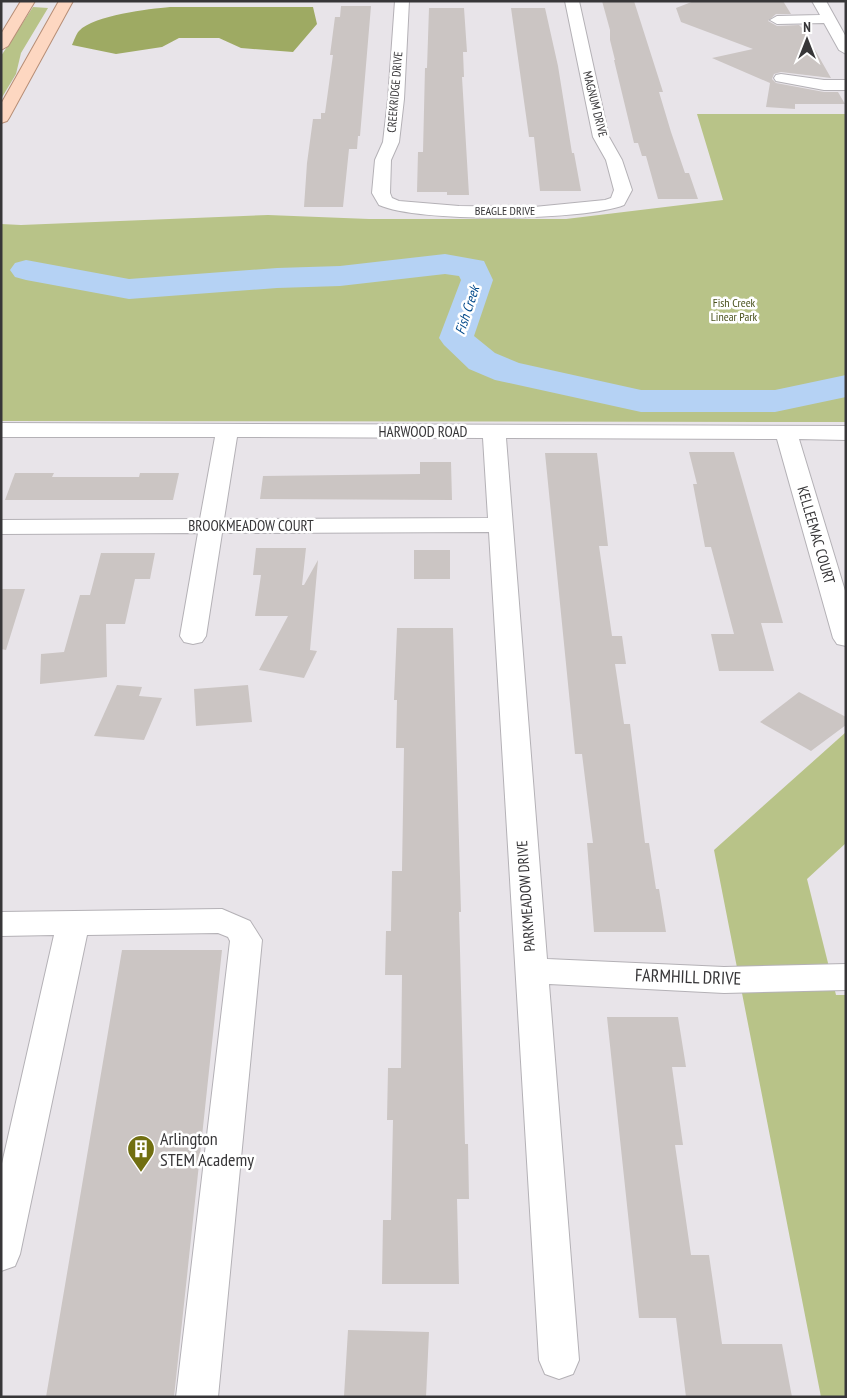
<svg xmlns="http://www.w3.org/2000/svg" width="847" height="1398" font-family="'PT Sans Narrow',sans-serif">
  <style>
    .green { fill: #b8c388 }
    .forest { fill: #9eaa63 }
    .lines { fill: none; stroke-linecap: round; stroke-linejoin: round }
    .river { fill: #b5d2f4; fill-rule: evenodd }
    .building { fill: #cbc5c3 }
    .minor-casing { stroke: #b4b1b6; stroke-width: 2 }
    .major-casing { stroke: #b78e76; stroke-width: 2 }
    .minor { fill: #fff; fill-rule: evenodd }
    .major { fill: #fdd7c1; fill-rule: evenodd }
    .labels { text-anchor: middle; stroke-width: 5; stroke-linejoin: round; paint-order: stroke }
    .far-street-label { font-size: 12px; fill: #373638; stroke: #fff }
    .far-park-label { font-size: 12px; fill: #4b531f; stroke: #fff }
    .far-water-label { font-size: 14px; font-style: italic; fill: #034a8b; stroke: #fff }
    .street-label { font-size: 15px; fill: #373638; stroke: #fff }
    .near-street-label { font-size: 18px; fill: #373638; stroke: #fff }
    .near-poi-label { font-size: 18px; fill: #373638; stroke: #fff; text-anchor: start }
  </style>
  <rect width="100%" height="100%" fill="#e8e4e9"/>
  <path class="green" d="M33 7 48 8 21 53 16 74 1 99V56Z
    M697 114H846V422L1 421V224L21 225 268 215 369 219H566L723 200Z
    M846 732V843L807 879 836 995H846V1397H821L714 850Z"/>
  <path class="forest" d="M170 7H313L317 24 293 52 241 48 219 38H179L162 47 116 54 72 45C74 41 76 34 79 31 94 15 149 9 170 7Z"/>
  <g class="lines">
    <path class="river" d="M445 254 484 261 493 280 474 336 495 353 519 363 641 390H775L846 375V397L775 412H641L495 380 469 369 444 345 439 338 461 280 459 276 445 274 340 286 277 288 129 299 26 280 15 277 10 270 15 263 26 260 129 279 277 268 340 266Z"/>
  </g>
  <path class="building" d="M602 1H634L663 92H659L671 132 685 173H689L698 199H658L646 156H642L638 143H634L614 60H615L610 40V30Z
    M694 1H783L791 14H776L768 21 777 26 799 25 803 29 831 78 781 72 774 74 772 79 776 83 824 92H838L845 104H795V109L766 107 770 83 712 58 753 49 681 22 676 8Z
    M341 6H371L360 136H358L357 149H349L343 207H304L307 163 313 119H321V113H325L333 55H330L335 17H340Z
    M429 8H464L467 52H463L464 77H462L469 195H447V192H417L418 152H423L425 68H427Z
    M511 8H545L558 66 572 153H574L581 191H540L534 137H529Z
    M689 452H734L783 623H761L774 671H719L711 634H734L711 547H705L693 484H697Z
    M545 453H597L608 546H599L612 636H622L626 664H615L624 724H630L645 843H649L656 889H659L666 932H594L587 843H593L582 754H575Z
    M420 462H451L452 500 260 499 263 476 420 474Z
    M15 473H54L52 477H139L140 473H179L173 500H5Z
    M256 548H306L302 585H304L318 560 310 650 317 651 304 678 259 670 288 616H255L261 575H253Z
    M414 550H450V579H414Z
    M101 553H155L150 579H135L125 624H106L107 677 40 684 41 654 64 652 80 595H90Z
    M1 589H25L6 650 1 649Z
    M397 628H453L461 912H459L461 990 465 1144H468L469 1199H457L459 1284H382L383 1220H391L393 1120H387L388 1068H401L402 975H385L386 931H391L392 871H402L404 748H396L397 700H394Z
    M117 685 142 687 139 696 162 698 144 740 94 736Z
    M248 685 252 722 196 726 194 689Z
    M799 692 846 717V725L811 751 760 722Z
    M122 950H222L174 1397H46Z
    M607 1017H678L686 1067H672L683 1145H675L691 1255H709L722 1344H782L792 1397H686L676 1318H639Z
    M348 1330 429 1332 426 1397 344 1396Z"/>
  <g class="lines">
    <defs>
      <path id="minor" d="M395 1H409L404 99 399 142 391 160 390 193 392 198 399 201 459 206 534 207 605 200 611 198 614 190 606 160 593 137 565 1H579L609 137 622 160 632 190 624 205C583 221 419 223 379 205L372 193 375 160 383 142 388 99Z
        M812 1H826L846 37V54L839 50 824 23 777 24 770 20 777 16 820 15Z
        M781 74 824 80H846V90H824L776 81 774 78 776 75Z
        M1 423 846 426V440L799 439 846 594V646L837 644 833 638 777 439 506 438 547 959 724 967 846 964V990L724 993 549 984 579 1360 573 1374 559 1379 545 1374 539 1360 489 532 222 533 206 636 202 642 193 644 184 642 180 636 198 533 1 534V520L200 519 215 437H1ZM237 437 483 438 488 518 224 519Z
        M222 909 250 921 262 940 218 1397H176L230 941 228 937 218 933 87 935 20 1254 15 1266 1 1271V1168L54 935 1 936V912Z"/>
      <path id="major" d="M21 1H35L8 46 1 50V34Z
        M59 1H73L9 118 7 121 1 123V104Z"/>
    </defs>
    <use href="#minor" class="minor-casing"/>
    <use href="#major" class="major-casing"/>
    <use href="#minor" class="minor"/>
    <use href="#major" class="major"/>
  </g>
  <defs>
    <symbol id="building-pin" viewBox="-11 -11 22 30"><path d="M0 17L-7.5 6A9.5 9.5 0 1 1 7.5 6Z" fill="#716f11" stroke="#fff"/><path d="M-4-6H4V6H1V3H-1V6H-4ZM-2.5-4.3h1.7v1.8h-1.7ZM.8-4.3h1.7v1.8H.8ZM-2.5-1h1.7V.8h-1.7ZM.8-1h1.7V.8H.8Z" fill="#fff"/></symbol>
  </defs>
  <g fill-rule="evenodd">
    <use href="#building-pin" x="125" y="1133" width="32" height="43"/>
  </g>
  <g class="labels">
    <g class="far-street-label">
      <text transform="translate(395 92) rotate(-85)" y="4">CREEKRIDGE DRIVE</text>
      <text transform="translate(595 104) rotate(76)" y="4">MAGNUM DRIVE</text>
      <text x="505" y="215">BEAGLE DRIVE</text>
    </g>
    <g class="far-park-label">
      <text x="734" y="307">Fish Creek<tspan x="734" dy="14">Linear Park</tspan></text>
    </g>
    <g class="far-water-label">
      <text transform="translate(467 310) rotate(-72)" y="5">Fish Creek</text>
    </g>
    <g class="street-label">
      <text x="423" y="437">HARWOOD ROAD</text>
      <text x="251" y="531">BROOKMEADOW COURT</text>
      <text transform="translate(816 535) rotate(74)" y="5">KELLEEMAC COURT</text>
      <text transform="translate(526 896) rotate(-94)" y="5">PARKMEADOW DRIVE</text>
    </g>
    <g class="near-street-label">
      <text transform="translate(688 977) rotate(2)" y="6">FARMHILL DRIVE</text>
    </g>
    <g class="near-poi-label">
      <text x="160" y="1145">Arlington<tspan x="160" dy="21">STEM Academy</tspan></text>
    </g>
  </g>
  <rect width="847" height="1398" fill="none" stroke="#373638" stroke-width="5"/>
  <g transform="translate(807 40)" stroke="#ffffff" stroke-width="4" paint-order="stroke">
  <path d="M0-4L9 19L0 12L-9 19Z" fill="#373638"/>
  <text y="-8" font-size="14" font-weight="bold" text-anchor="middle" fill="#373638">N</text>
  </g>
</svg>
